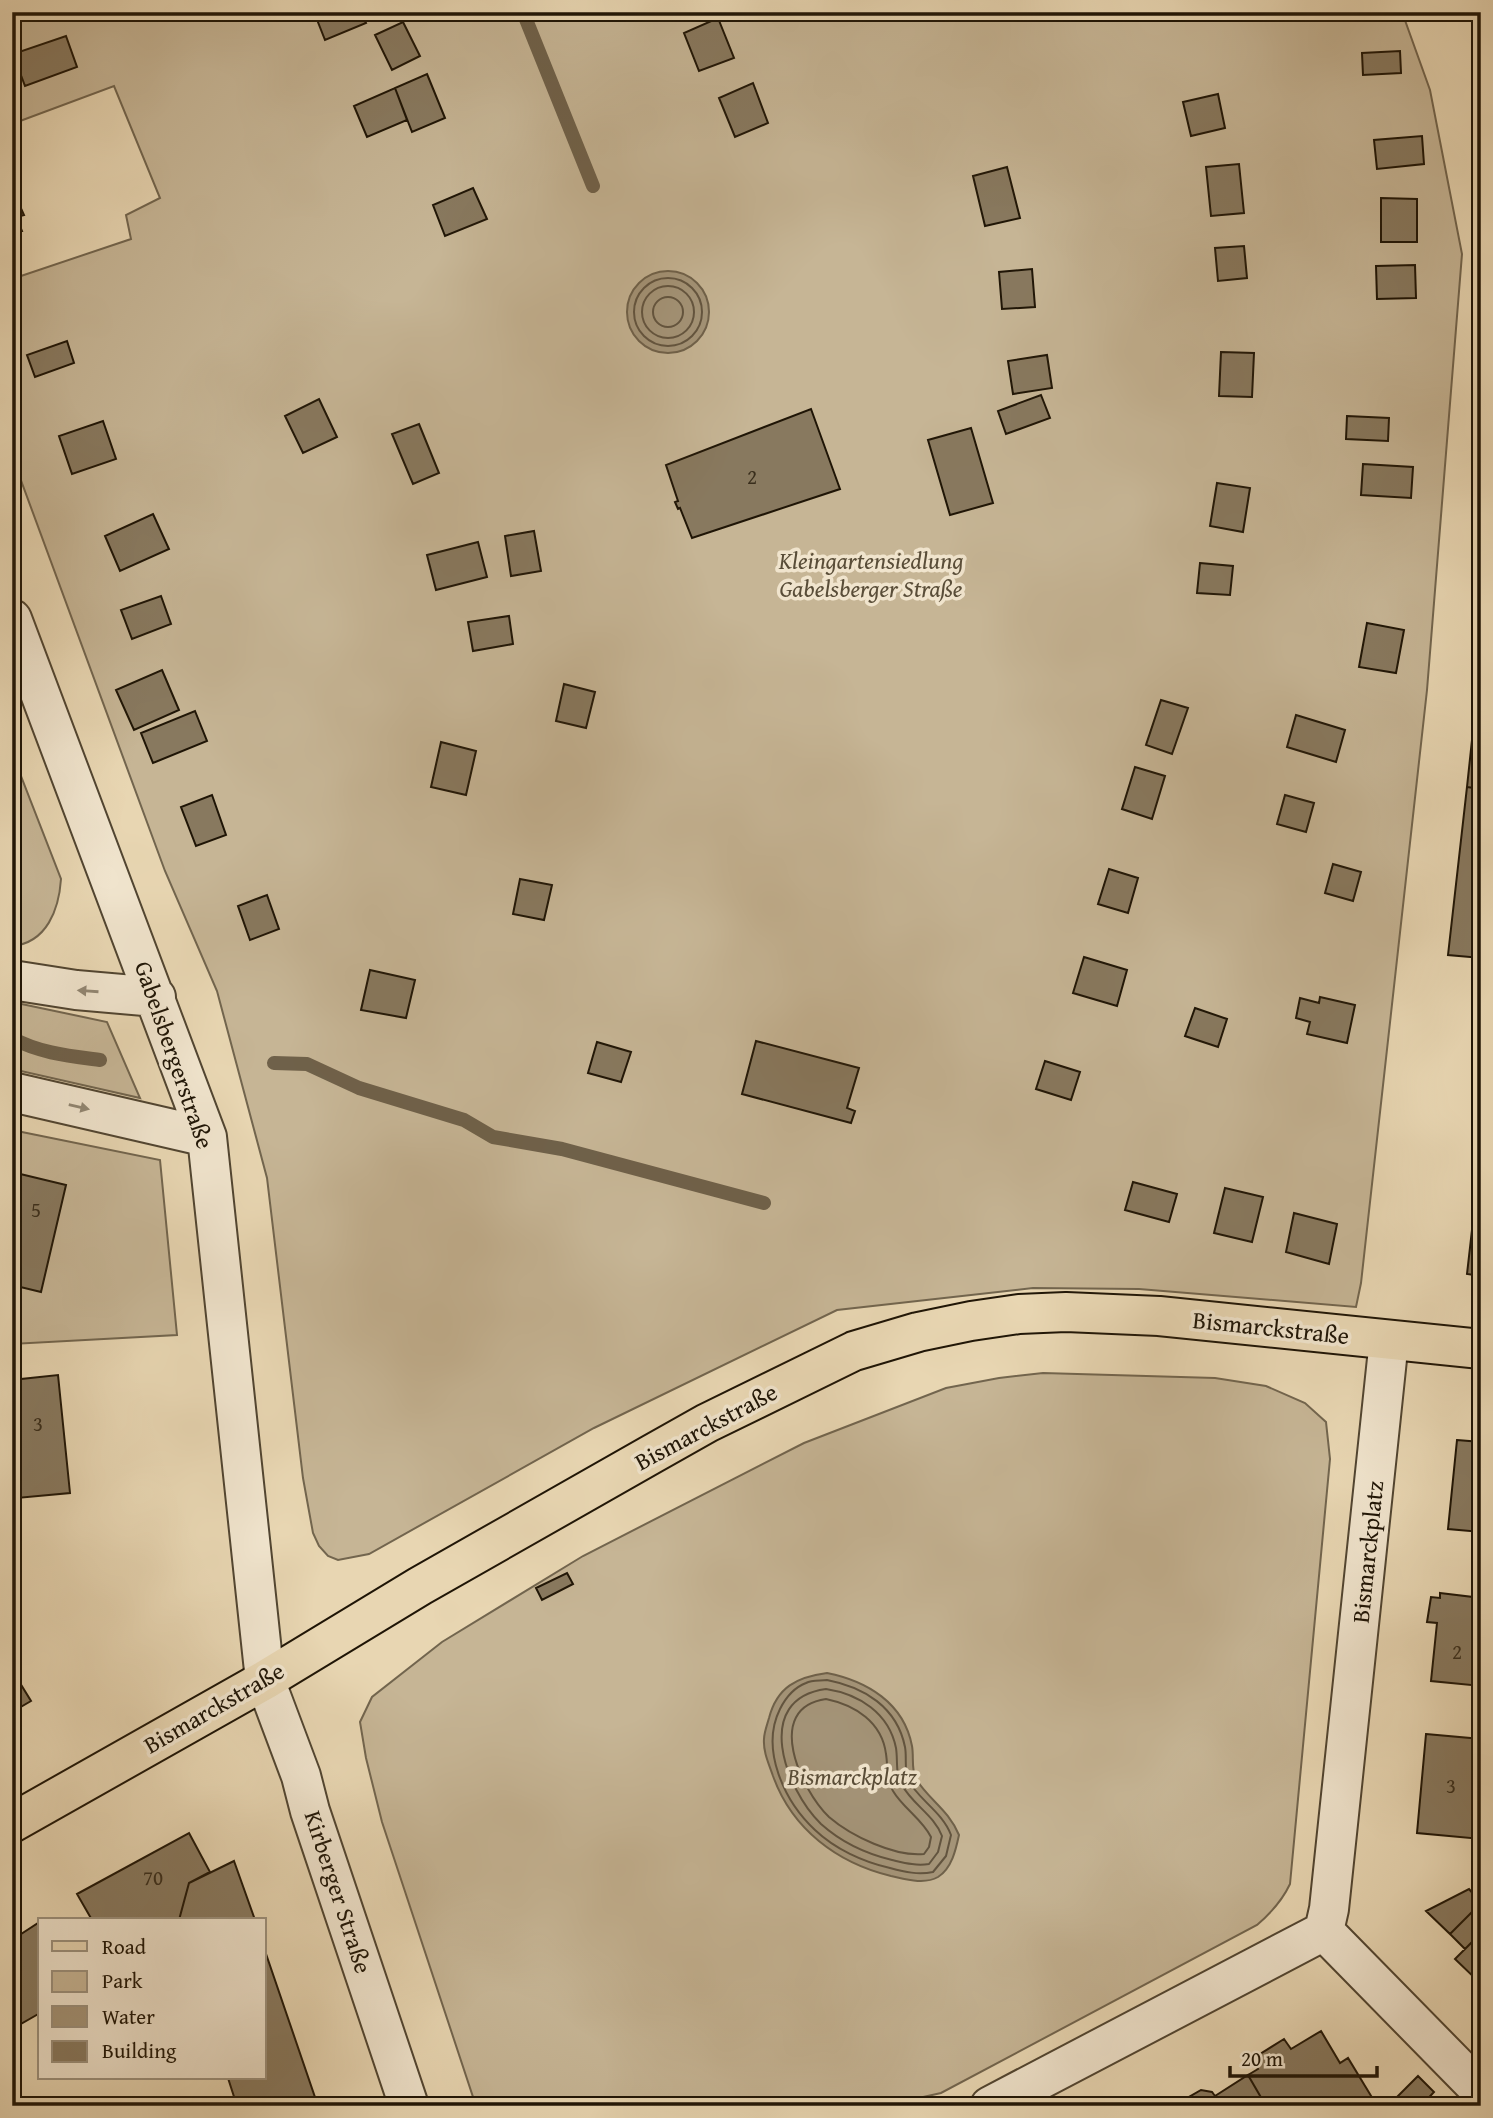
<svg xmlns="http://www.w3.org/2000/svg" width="1493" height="2118" font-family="'Gentium Book Plus',serif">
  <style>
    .green { fill: #c6b595; stroke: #72654e; stroke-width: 2 }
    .water { fill: #a49478; stroke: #6f614a; stroke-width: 2 }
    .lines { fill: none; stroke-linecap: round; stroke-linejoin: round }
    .shore { stroke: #62543f; stroke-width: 2 }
    .stream { stroke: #6f614a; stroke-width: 14 }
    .building { fill: #88795f; stroke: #1f1506; stroke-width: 2 }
    .minor-casing { stroke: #514531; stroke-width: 42 }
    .major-casing { stroke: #1f1506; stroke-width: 42 }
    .minor { stroke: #f0e4cd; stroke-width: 38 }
    .major { stroke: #e8d6b2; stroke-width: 38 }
    .oneway { fill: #928773 }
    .labels { text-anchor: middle; stroke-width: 7; stroke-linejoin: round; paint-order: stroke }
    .number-label { font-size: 21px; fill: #392e1c }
    .park-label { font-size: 24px; font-style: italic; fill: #594d38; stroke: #f0e4cd }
    .street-label { font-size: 24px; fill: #1f1506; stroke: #f0e4cd }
  </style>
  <rect width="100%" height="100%" fill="#e8d6b2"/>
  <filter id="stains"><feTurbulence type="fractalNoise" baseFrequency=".00286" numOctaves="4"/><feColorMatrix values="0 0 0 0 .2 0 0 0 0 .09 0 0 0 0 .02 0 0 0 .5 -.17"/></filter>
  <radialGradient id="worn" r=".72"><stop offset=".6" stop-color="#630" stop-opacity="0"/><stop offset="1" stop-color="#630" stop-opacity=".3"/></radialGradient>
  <path class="green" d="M12 12H1402L1430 90 1462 254 1427 690 1361 1283 1356 1307 1139 1289 1033 1288 837 1310 594 1428 369 1554 338 1560 328 1556 319 1546 313 1533 303 1478 267 1178 217 991 165 871 12 456V279L131 239 126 215 160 198 114 86 12 124Z
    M12 753 61 879C59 909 47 943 12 946Z
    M12 1002 107 1022 140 1098 12 1069Z
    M12 1130 160 1160 177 1335 12 1344Z
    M1043 1373 1215 1378 1266 1386 1305 1403 1326 1422 1330 1459 1290 1884C1282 1901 1271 1913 1257 1925L941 2093 883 2106H476L382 1822 366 1758 360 1722 372 1697 442 1642 583 1556 804 1443 946 1388 999 1378Z"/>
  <path class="water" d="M627 312a41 41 0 1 1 82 0a41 41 0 1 1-82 0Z
    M827 1673C867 1681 904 1703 912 1746 914 1756 911 1770 916 1779 929 1800 948 1809 959 1835 956 1849 952 1868 938 1877 924 1885 905 1879 891 1876 837 1863 792 1829 773 1776 769 1764 763 1752 764 1739 764 1733 767 1725 769 1718 777 1687 797 1677 827 1673Z"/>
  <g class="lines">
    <path class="shore" d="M634 312a34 34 0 1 1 68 0a34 34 0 1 1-68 0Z
      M642 312a26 26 0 1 1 52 0a26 26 0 1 1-52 0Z
      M653 312a15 15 0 1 1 30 0a15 15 0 1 1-30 0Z
      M827 1680C864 1687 897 1707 905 1747 907 1757 904 1769 908 1779 916 1798 942 1811 951 1835L946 1856 933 1872C918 1875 905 1872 890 1868 863 1862 835 1849 815 1830 784 1801 760 1749 780 1709 786 1697 793 1688 806 1683 812 1680 820 1681 827 1680Z
      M826 1689C859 1694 889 1713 896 1748 898 1760 895 1774 902 1785 912 1804 934 1815 942 1836L938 1852 929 1864C916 1866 905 1863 892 1860 867 1854 841 1842 821 1824 785 1789 752 1699 826 1689Z
      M826 1699C855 1705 882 1722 886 1754 888 1766 886 1780 893 1791 903 1808 922 1819 931 1837L929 1847 924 1854C895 1857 851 1836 829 1817 801 1790 763 1708 826 1699Z"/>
    <path class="stream" d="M523 12 593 186
      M12 1038C39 1053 70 1056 100 1060
      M274 1063 307 1064 359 1088 464 1120 493 1137 562 1149 764 1203"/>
  </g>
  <path class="building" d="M314 12H361L366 23 325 40Z
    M718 18 734 58 699 71 684 33Z
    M403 22 420 56 392 70 375 35Z
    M66 36 77 67 25 86 13 54Z
    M1400 51 1401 73 1363 75 1362 53Z
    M427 74 445 118 412 132 395 88Z
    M753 83 768 123 735 137 719 98Z
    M395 88 407 120 367 137 354 106Z
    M1218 94 1225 128 1191 136 1183 102Z
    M1422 136 1424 164 1377 169 1374 140Z
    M1239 164 1244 213 1211 216 1206 167Z
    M1007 167 1020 218 985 226 973 176Z
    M473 188 487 219 445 236 433 205Z
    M1381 198 1417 199V242H1381Z
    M19 204 24 215 16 217 22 231 12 234V206Z
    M1244 246 1247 278 1218 281 1215 248Z
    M1415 265 1416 298 1377 299 1376 266Z
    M1032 269 1035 307 1002 309 999 272Z
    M67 341 74 363 35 377 27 355Z
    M1221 352 1254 353 1252 397 1219 396Z
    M1047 355 1052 388 1013 394 1008 361Z
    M1041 395 1050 418 1006 434 998 411Z
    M319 399 337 437 303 453 285 416Z
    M811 409 840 489 692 538 680 508 678 509 675 502 678 501 666 465Z
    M1347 416 1389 418 1388 441 1346 439Z
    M103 421 116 459 72 474 59 436Z
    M419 424 439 473 413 484 392 434Z
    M971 428 993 503 950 515 928 440Z
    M1363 464 1413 467 1411 498 1361 495Z
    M1217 483 1250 488 1243 532 1210 526Z
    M153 514 169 549 120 571 105 536Z
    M534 531 541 571 511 576 505 536Z
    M478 542 487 577 436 590 427 555Z
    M1200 563 1233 566 1230 595 1197 593Z
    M161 596 171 624 132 639 121 610Z
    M509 616 513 644 473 651 468 622Z
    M1367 623 1404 630 1396 673 1359 667Z
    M162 670 179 710 134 730 116 690Z
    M564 684 595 692 586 728 556 721Z
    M1161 700 1188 708 1172 754 1146 745Z
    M195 711 207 741 153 763 141 733Z
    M1296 715 1345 730 1336 762 1287 747Z
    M1481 734V789L1467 787 1472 740Z
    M441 742 476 751 466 795 431 787Z
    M1135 767 1165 776 1152 819 1122 809Z
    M1467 787 1481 789V958L1448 955Z
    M212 795 226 835 196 846 181 807Z
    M1285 795 1314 803 1306 832 1277 824Z
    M1333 864 1361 872 1353 901 1325 893Z
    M1109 869 1138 878 1128 913 1098 904Z
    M520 879 552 885 544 920 513 914Z
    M267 895 279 929 250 940 238 906Z
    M1084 957 1127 970 1117 1006 1073 993Z
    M370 970 415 980 406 1018 361 1010Z
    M1320 997 1355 1005 1347 1043 1307 1034 1310 1022 1296 1018 1300 998 1319 1003Z
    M1195 1008 1227 1019 1218 1047 1185 1036Z
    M756 1041 859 1068 847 1108 855 1111 851 1123 742 1094Z
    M597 1042 631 1052 621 1082 588 1073Z
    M1045 1061 1080 1072 1071 1100 1036 1089Z
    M12 1172 66 1185 41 1292 12 1285Z
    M1133 1182 1177 1194 1169 1222 1125 1210Z
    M1225 1188 1263 1197 1252 1242 1214 1233Z
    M1294 1213 1337 1224 1329 1264 1286 1252Z
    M1473 1221 1481 1222V1276L1467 1274Z
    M58 1375 70 1493 17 1498 12 1469V1380Z
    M1457 1440 1481 1442V1532L1448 1529Z
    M567 1573 573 1584 542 1600 536 1588Z
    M1440 1593 1481 1598V1686L1431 1681 1437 1623 1427 1622 1431 1597 1440 1598Z
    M12 1670 31 1701 12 1712Z
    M1426 1734 1481 1739V1839L1417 1833Z
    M189 1833 210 1872 189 1883 179 1920H92L77 1894Z
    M234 1861 255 1920H179L189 1883Z
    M1469 1889 1481 1903 1450 1934 1426 1911Z
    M1481 1903V1933L1465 1949 1450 1934Z
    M38 1923H40V2013L12 2029V1940Z
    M1481 1933V1984L1455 1959Z
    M264 1948 318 2106H237L228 2078H264Z
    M1321 2031 1340 2063 1348 2058 1376 2104 1372 2106H1266L1248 2075 1258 2069 1252 2059 1284 2039 1291 2049Z
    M1248 2075 1266 2106H1187L1189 2097 1201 2090 1212 2092 1215 2096Z
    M1418 2076 1434 2092 1421 2106H1388Z"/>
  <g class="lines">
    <defs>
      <path id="minor" d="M12 619 207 1137 265 1680 301 1776 310 1811 409 2106
        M12 980 76 990 156 997
        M12 1092 207 1137
        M1324 1931 1481 2091
        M990 2106 1324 1931 1329 1909 1389 1340"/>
      <path id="major" d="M12 1823 265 1680 420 1586 652 1454 707 1423 854 1351 918 1332 971 1321 1019 1314 1066 1312 1159 1316 1481 1349"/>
    </defs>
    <use href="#minor" class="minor-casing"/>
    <use href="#major" class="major-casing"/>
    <use href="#minor" class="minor"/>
    <use href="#major" class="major"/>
  </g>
  <defs><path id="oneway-solid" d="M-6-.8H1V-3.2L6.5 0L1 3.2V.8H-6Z" transform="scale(1.75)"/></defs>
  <g class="oneway">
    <use href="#oneway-solid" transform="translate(88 991) rotate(-176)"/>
    <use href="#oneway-solid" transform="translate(79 1107) rotate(13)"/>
  </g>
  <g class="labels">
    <g class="number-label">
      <text x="752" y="484">2</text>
      <text x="36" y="1217">5</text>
      <text x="38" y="1431">3</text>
      <text x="1457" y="1659">2</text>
      <text x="1451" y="1793">3</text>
      <text x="153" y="1885">70</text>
    </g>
    <g class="park-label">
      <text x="871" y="569">Kleingartensiedlung<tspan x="871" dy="28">Gabelsberger Straße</tspan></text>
      <text x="852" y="1785">Bismarckplatz</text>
    </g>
    <g class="street-label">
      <text transform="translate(174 1055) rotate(71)" y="8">Gabelsbergerstraße</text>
      <text transform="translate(1271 1328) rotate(6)" y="8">Bismarckstraße</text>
      <text transform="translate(706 1427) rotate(-28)" y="8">Bismarckstraße</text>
      <text transform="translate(1368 1552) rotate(-84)" y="8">Bismarckplatz</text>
      <text transform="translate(214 1708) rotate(-30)" y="8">Bismarckstraße</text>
      <text transform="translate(338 1892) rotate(72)" y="8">Kirberger Straße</text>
    </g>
  </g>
  <rect width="1493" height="2118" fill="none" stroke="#e8d6b2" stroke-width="42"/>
  <rect x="14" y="14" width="1465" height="2090" fill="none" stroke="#1f1506" stroke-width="3.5"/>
  <rect x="21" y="21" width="1451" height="2076" fill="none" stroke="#1f1506" stroke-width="2"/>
  <rect x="38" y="1918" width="228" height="161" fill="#f0e4cd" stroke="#9c917d" stroke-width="2"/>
  <rect x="52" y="1941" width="35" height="10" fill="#e8d6b2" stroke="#9c917d" stroke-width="2"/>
  <text x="102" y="1954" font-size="21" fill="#1f1506">Road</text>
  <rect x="52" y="1971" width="35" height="21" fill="#c6b595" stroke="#9c917d" stroke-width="2"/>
  <text x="102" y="1988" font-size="21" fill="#1f1506">Park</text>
  <rect x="52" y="2006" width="35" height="21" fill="#a49478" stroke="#9c917d" stroke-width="2"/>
  <text x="102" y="2024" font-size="21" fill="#1f1506">Water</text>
  <rect x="52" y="2041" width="35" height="21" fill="#88795f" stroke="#9c917d" stroke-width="2"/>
  <text x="102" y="2058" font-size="21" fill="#1f1506">Building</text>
  <path d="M1230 2066v10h147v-10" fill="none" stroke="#1f1506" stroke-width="3.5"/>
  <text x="1241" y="2066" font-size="21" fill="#1f1506" stroke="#f0e4cd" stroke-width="5" paint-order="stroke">20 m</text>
  <rect width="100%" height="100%" filter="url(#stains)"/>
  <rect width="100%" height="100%" fill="url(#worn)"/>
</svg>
